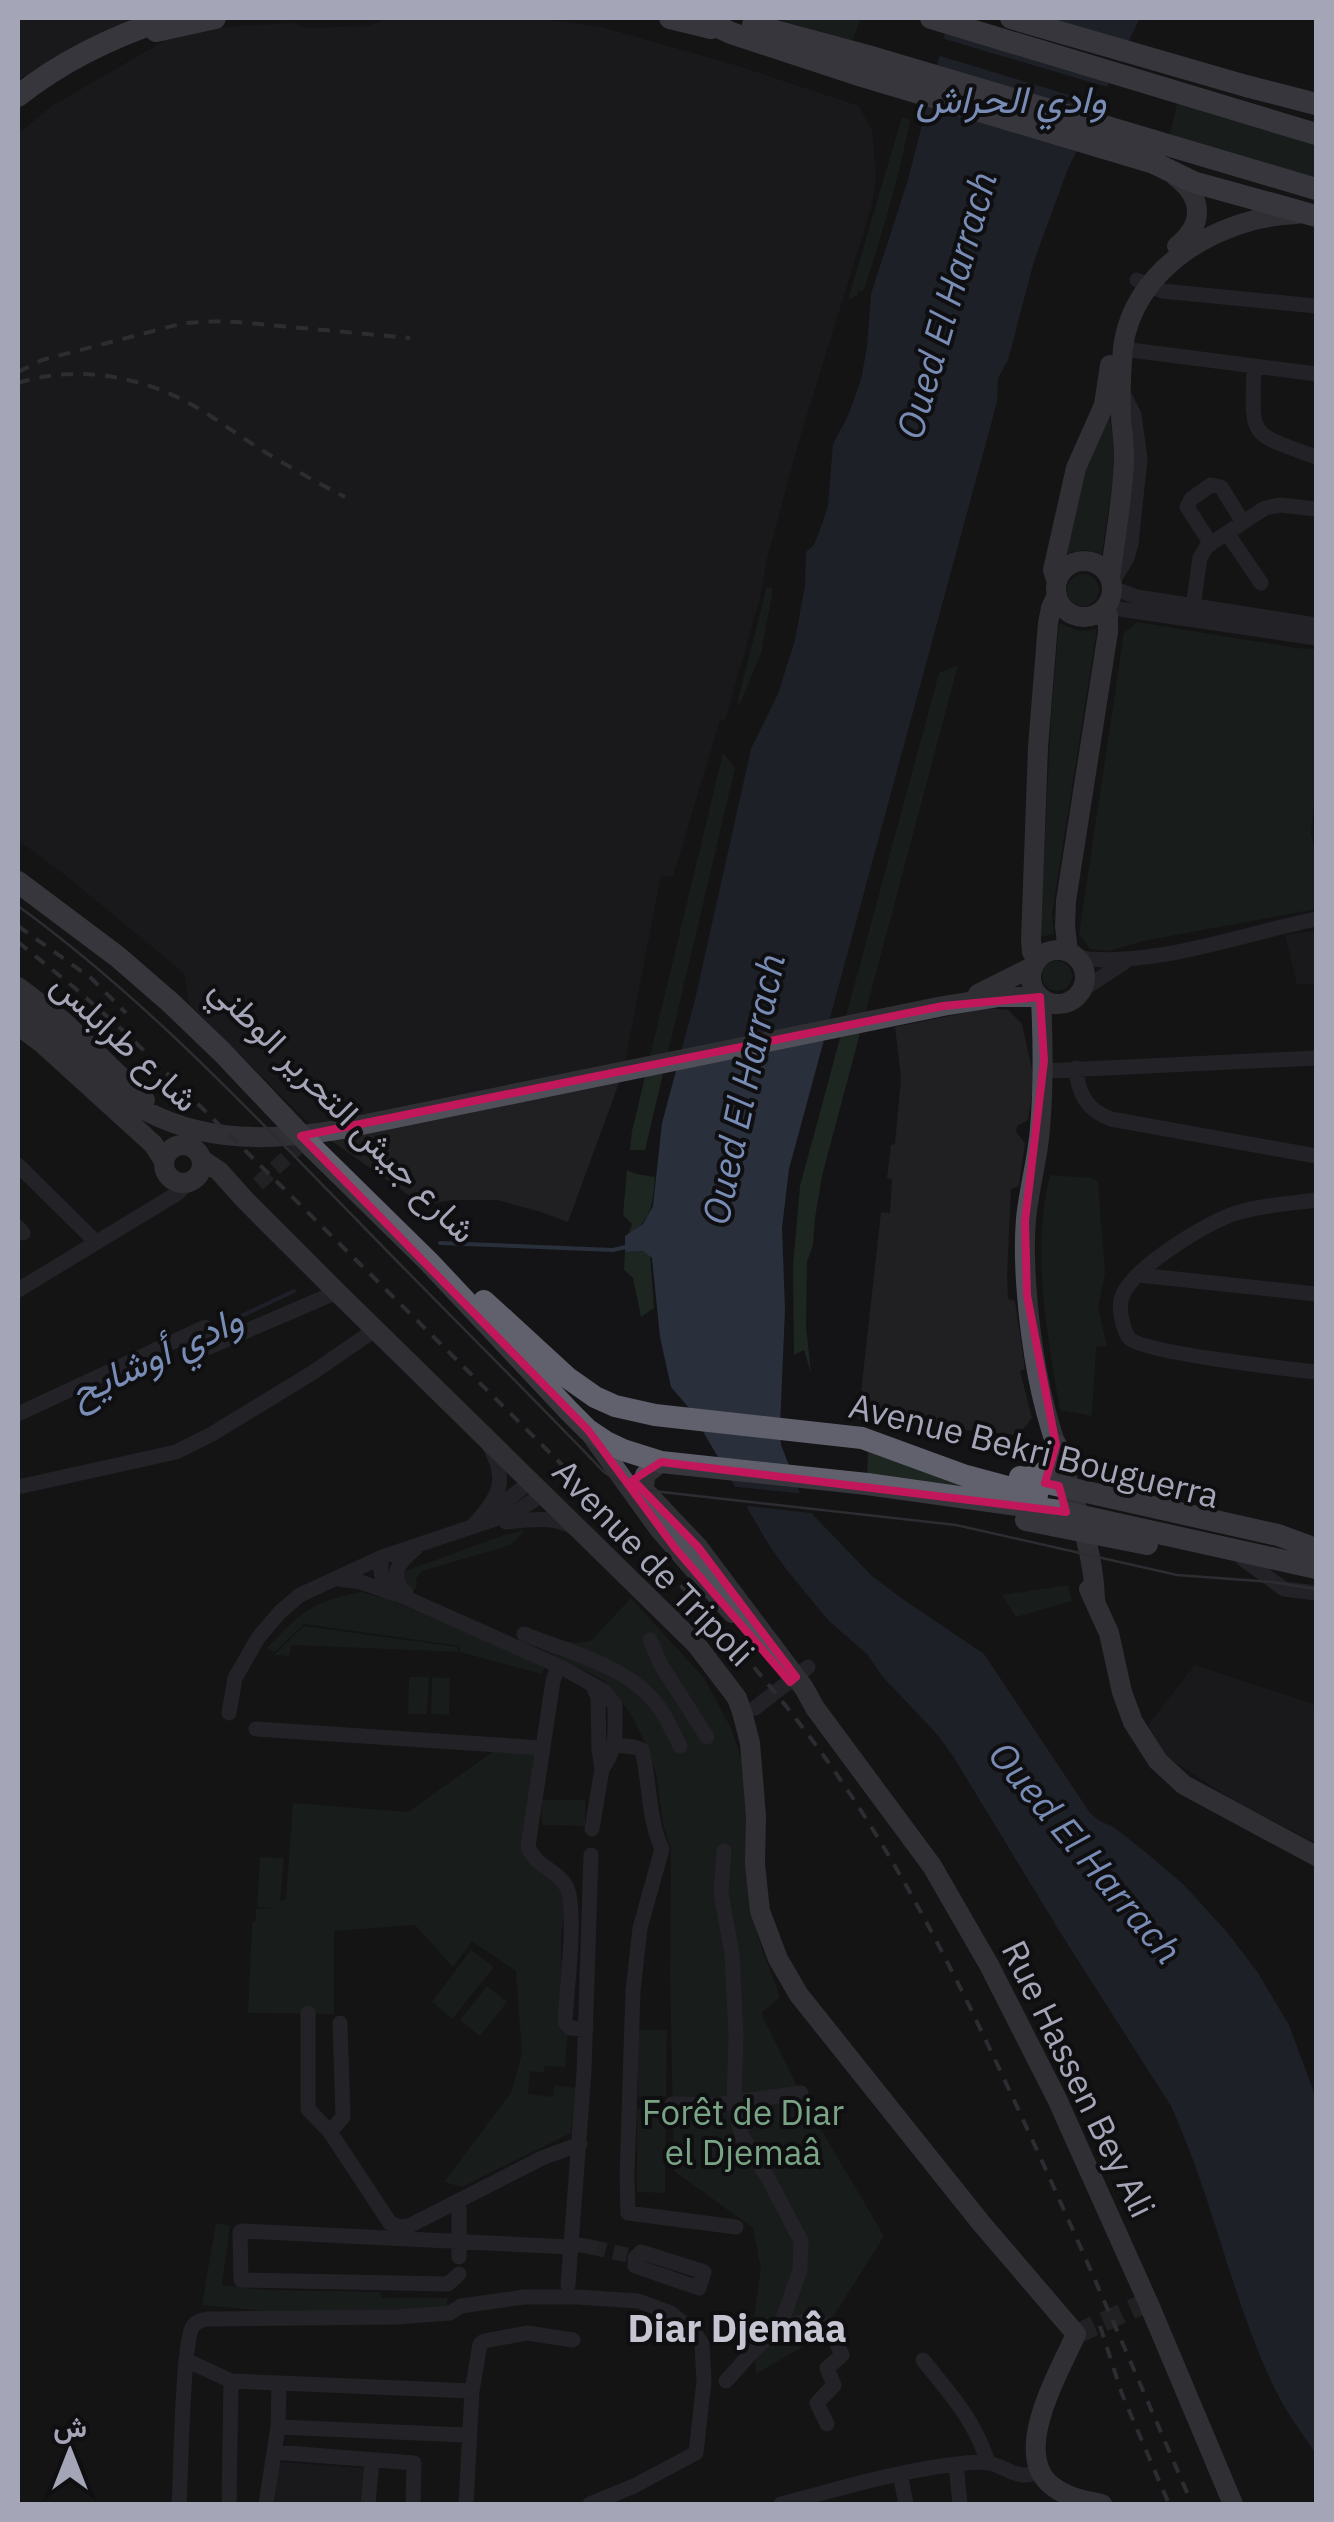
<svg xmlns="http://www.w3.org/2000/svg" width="1334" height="2522" font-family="'IBM Plex Sans',Vazirmatn,sans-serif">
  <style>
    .built { fill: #202023 }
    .green { fill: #1d2620 }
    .water { fill: #292f3b }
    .pier { fill: #141416 }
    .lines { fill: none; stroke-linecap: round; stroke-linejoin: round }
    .stream { stroke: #292f3b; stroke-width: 4 }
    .minor-tunnel { stroke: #313136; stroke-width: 15; stroke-dasharray: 15 8; stroke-linecap: butt }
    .major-tunnel { stroke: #313136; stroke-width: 20; stroke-dasharray: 20 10; stroke-linecap: butt }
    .minor { stroke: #35343b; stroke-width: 15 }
    .major { stroke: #50505a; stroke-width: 20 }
    .highway { stroke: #60616c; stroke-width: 22 }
    .tram { stroke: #494a52; stroke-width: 2.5 }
    .rail { stroke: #494a52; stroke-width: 4; stroke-dasharray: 12 10; stroke-linecap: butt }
    .marked { fill: none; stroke: #c2185b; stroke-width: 8; stroke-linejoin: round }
    .labels { text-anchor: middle; stroke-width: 8; stroke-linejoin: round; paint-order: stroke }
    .street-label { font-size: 35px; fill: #a4a6b7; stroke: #0f0f11 }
    .park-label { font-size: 35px; fill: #79a485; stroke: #0f0f11 }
    .water-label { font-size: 38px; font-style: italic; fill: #788cb6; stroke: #0f0f11 }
    .neighbourhood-label { font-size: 38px; font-weight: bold; fill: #c6c6d3; stroke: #0f0f11 }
  </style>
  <rect width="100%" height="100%" fill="#141416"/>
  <path class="built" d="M18 18H139L77 44 18 80Z
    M389 18H533L601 27 735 65 859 106 872 131 876 177 871 208 798 444 767 559 759 601 725 720H720L673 877 661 875 623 1072 568 1222 541 1212 497 1200H453L434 1203 417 1201 316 1130 189 1004 184 973 65 875 18 840V134L52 106 183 30 292 23 307 28 368 26Z
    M1316 931V984H1297L1285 935Z
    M987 1008 1008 1010 1022 1024 1034 1078 1028 1120 1017 1126 1016 1132 1025 1143 1019 1186 1011 1189 1007 1277 1008 1299 1015 1301 1025 1369 1020 1371 1032 1418 1018 1435 858 1419 881 1212 890 1213 892 1179 887 1178 891 1145 895 1144 901 1078 895 1027Z
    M1195 1665 1316 1705V1843L1233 1800 1167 1757 1148 1725Z
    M278 2462 363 2468 360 2504 275 2502Z"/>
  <path class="green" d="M773 18H861L852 41Z
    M1178 101 1316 141V181L1169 138Z
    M902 117 910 120C899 179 882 233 864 290L857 291 858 295 848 300Z
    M1109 414 1116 457 1102 554 1084 550 1065 554 1081 473Z
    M1067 590a16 16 0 1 1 32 0a16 16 0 1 1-32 0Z
    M767 587 772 588V595L761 653 740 704 737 703Z
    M1137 622 1296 648 1316 649V785L1311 833 1316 856V909L1143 941 1109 951 1090 949 1079 934 1124 633Z
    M1059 623 1080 631 1097 629 1052 914 1054 934 1040 937 1051 717Z
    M958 665 822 1176 815 1218 813 1245 807 1262 806 1326 811 1373 804 1350 794 1355 793 1266 800 1186 939 673Z
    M723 753 735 768 645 1150H630L632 1131Z
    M1042 976a15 15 0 1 1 30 0a15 15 0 1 1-30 0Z
    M627 1170 636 1174 655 1177C653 1202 652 1221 628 1235L632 1224 623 1215Z
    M1050 1175 1092 1178 1098 1182 1105 1273 1098 1308 1107 1346 1096 1347 1092 1416 1060 1410C1047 1332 1031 1254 1050 1175Z
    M643 1251 650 1255 654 1308 641 1317 633 1278 624 1270 625 1252Z
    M868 1452 1027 1501 867 1476Z
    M525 1530 511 1545 422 1571 416 1579 417 1586 414 1591 407 1586 400 1573 501 1536Z
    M1068 1585 1072 1601 1016 1617 1002 1595Z
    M361 1592 393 1601 545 1666 542 1674 460 1652V1646L304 1624 275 1652 267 1648C300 1613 313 1601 361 1592Z
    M631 1598 704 1678 731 1728 749 1782V1886L758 1937 780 1997 761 2013 806 2104 884 2236 828 2325 807 2344 756 2374 753 2325 761 2269 753 2228 674 2171 670 1974 671 1849 663 1824 656 1773 647 1746 630 1713 605 1681 520 1638 544 1637 576 1643 591 1641Z
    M304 1626 458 1647V1652L292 1645 289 1656 274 1655Z
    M409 1677H429L427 1714H408Z
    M432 1677 450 1678 449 1715 431 1714Z
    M494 1751 540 1753 528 1852 568 1891 561 1937 563 2026 568 2027 565 2067 545 2066 543 2073 530 2071 528 2094 553 2097 555 2085 576 2088 571 2133 462 2187 444 2182 512 2091 522 2053 516 1971 472 1941 453 1967 415 1925 334 1931V2014L248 2013 252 1923 256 1920V1909L273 1908 257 1907 260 1857 284 1858 280 1901 286 1899 293 1803 408 1812Z
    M542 1800H585V1826L542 1825Z
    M471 1950 494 1967 452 2019 432 2002Z
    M487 1986 507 2002 480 2036 460 2020Z
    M638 2030H667L666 2096 638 2097Z
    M637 2109H666L665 2193 637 2192Z
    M216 2223 230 2226 222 2285 264 2290 380 2292 382 2298H448L446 2309 274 2312 202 2305Z"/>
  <path class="water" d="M949 18H1140L1067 171 1034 261 1008 360 998 378 997 402 789 1169 782 1228 785 1309 780 1427 781 1445 799 1491 814 1516 872 1576 901 1598 984 1654 1090 1813 1098 1820 1115 1828 1143 1850 1183 1884 1227 1932 1258 1973 1289 2025 1316 2098V2454C1302 2433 1286 2412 1275 2389 1231 2298 1213 2197 1171 2106L1060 1932 953 1756 936 1733 882 1676 867 1654 829 1621 786 1569 769 1545 690 1409 671 1387 660 1337 652 1258 643 1251 625 1252V1236L643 1224 653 1206 662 1123 695 1000 751 749 778 694 795 640 805 585 806 552 814 545 823 522 828 505 833 444 848 416 861 380 867 347 871 294 908 180Z"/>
  <path class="pier" d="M943 18H1035L1127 45 1140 18H1145L1111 90 1126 96 1124 110 1118 109 1116 112 1103 108 1082 152 920 105 930 66 1095 114 1099 104 917 49 920 38 924 36 937 39 938 37 1107 87 1110 81Z
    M728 1486 806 1494 819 1514 739 1505Z"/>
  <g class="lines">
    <path class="stream" d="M440 1243 613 1250 630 1246
      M212 1330 294 1291"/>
    <path class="minor-tunnel" d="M258 1184 298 1147
      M591 2247 627 2255"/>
    <path class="major-tunnel" d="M1076 2334 1148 2302"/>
    <path class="minor" d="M1137 280 1162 291 1316 306
      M1123 349 1316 374
      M1254 366C1252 440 1248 432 1316 457
      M1227 533 1261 583
      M1211 544 1187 507 1191 499 1211 485 1221 487 1243 522
      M1112 583 1127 558 1131 544 1140 459 1134 415 1122 391
      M1113 588 1137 597 1316 625
      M1193 606 1200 558 1207 546 1265 508 1280 505 1316 509
      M1106 607 1316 638
      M1078 958C1153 968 1242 934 1316 919
      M1082 990 1125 962
      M1076 1068C1078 1093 1086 1110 1111 1119L1316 1156
      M1043 1071 1316 1058
      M18 1165 96 1242
      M1316 1200C1289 1204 1260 1205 1233 1214 1204 1225 1137 1265 1123 1294 1119 1303 1120 1314 1123 1324 1124 1328 1126 1334 1129 1338 1143 1353 1289 1369 1316 1372
      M18 1227 23 1233
      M1139 1275 1316 1294
      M18 1290 178 1193 188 1183
      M18 1414 205 1327 209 1347 337 1292
      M18 1487 176 1452 212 1434 312 1373 376 1329
      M491 1513 531 1481
      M506 1522C529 1520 550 1516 571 1526
      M472 1527C497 1498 510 1484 490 1447
      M382 1557C379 1574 381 1583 395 1593L561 1667 604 1691 615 1705C615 1732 618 1747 602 1769
      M1243 1559 1284 1589 1316 1593
      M339 1579 361 1582 394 1594
      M406 1593C387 1575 399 1562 416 1548
      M524 1634C570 1653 631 1666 661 1710 668 1721 674 1734 680 1746
      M650 1640 661 1665 707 1737
      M561 1667 556 1672 553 1681 528 1846C534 1866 556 1869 566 1886 578 1906 566 1995 565 2022L570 2028 586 2029
      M592 1684 598 1697 599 1750 602 1769 592 1829
      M755 1708 808 1667
      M229 1713 235 1678 258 1638 280 1612 300 1595 382 1557 516 1512 543 1494
      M256 1729 543 1748
      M615 1745 634 1747 642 1750C650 1783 648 1818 662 1849L640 1928 633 1991 627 2175 628 2213 736 2227
      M308 2013V2109L330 2132 390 2223 400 2227 409 2226 542 2158 580 2144
      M672 2104 715 2105 734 2102 736 2035 732 1954 721 1893 724 1851
      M330 2132 343 2117 340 2023
      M455 2204 459 2208V2257
      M570 2243 591 2247
      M641 2252 704 2272 699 2288 635 2266V2258Z
      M459 2274 448 2284 241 2280 240 2232 242 2231 570 2247
      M568 2285 584 2072 591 1855
      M779 2330 800 2270 801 2241 768 2178 742 2136 734 2102 801 2093
      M186 2360 231 2381 229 2504
      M923 2360C950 2394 975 2420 988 2463
      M231 2381 472 2391
      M726 2381C747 2359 770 2325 803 2322 811 2322 820 2324 828 2325L842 2355 827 2368 834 2385 817 2403 827 2424
      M279 2383 278 2427 465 2435
      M274 2452 414 2463 413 2504
      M956 2464 960 2504
      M900 2474 906 2504
      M179 2504C181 2477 182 2341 193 2326 197 2321 202 2320 207 2319L396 2317 450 2313 461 2306 524 2297H577L638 2301 671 2313 694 2332 702 2344 704 2381 696 2453 634 2486 590 2504
      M266 2504 278 2427
      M368 2504 372 2460
      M466 2504 472 2391 480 2344 484 2341 527 2333 573 2340
      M781 2504C839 2489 897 2471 957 2464 966 2463 980 2461 988 2463 1009 2467 1017 2482 1040 2471"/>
    <path class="major" d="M1175 176C1203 197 1205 224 1177 246
      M1056 589a28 28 0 1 1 56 0a28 28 0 1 1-56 0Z
      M1110 577C1115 539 1122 501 1124 463 1125 448 1122 432 1121 417 1120 394 1121 371 1123 348 1133 267 1221 216 1297 214
      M1057 582 1053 570 1076 468 1104 405 1110 365
      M1031 977a27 27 0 1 1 54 0a27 27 0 1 1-54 0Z
      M1068 952 1065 926 1066 901 1108 632V616L1105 609
      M1037 961 1032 952 1031 940 1038 747 1048 623 1051 608 1057 595
      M18 987 64 1022 145 1100
      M978 994 1034 966
      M1041 998C1043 1041 1044 1084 1040 1128 1038 1158 1029 1188 1026 1219 1024 1243 1025 1271 1027 1295 1031 1345 1040 1398 1056 1445 1072 1496 1094 1547 1095 1600
      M18 1002 30 1011C60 1039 88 1072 121 1096 187 1142 261 1143 337 1130L943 1006 999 997H1040
      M18 1025 43 1044 153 1144 164 1161
      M164 1164a19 19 0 1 1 38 0a19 19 0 1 1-38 0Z
      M201 1159 219 1171 246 1201 337 1292 696 1644 737 1698 742 1712 750 1743 756 1816 755 1864 760 1911 778 1959 799 1995 981 2223 1076 2334C1060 2371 1011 2452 1051 2485 1065 2497 1085 2501 1102 2504
      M592 1436 659 1529 732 1613
      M661 1462 645 1475 644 1490 698 1547 804 1688 815 1708 932 1866 989 1965 1057 2099 1148 2302 1233 2504
      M1089 1589 1109 1633 1122 1692 1133 1722 1158 1761 1184 1785 1316 1856"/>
    <path class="highway" d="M670 18 711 28
      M700 18 731 33 862 76 1154 163 1193 182 1316 216
      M931 18 1316 134
      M1011 18 1246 86 1316 104
      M753 25 868 56 1316 189
      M156 31 215 18
      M18 96C63 60 114 36 169 18
      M18 882 118 957 171 1003 222 1052 312 1147 429 1262 569 1411 588 1430 606 1442 623 1450 661 1462 867 1484 1059 1511 1316 1568
      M484 1301 568 1378 595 1397 615 1406 655 1415 862 1438 966 1476 1037 1495
      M1020 1477 1278 1535 1308 1546 1316 1555
      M1025 1478C1050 1475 1051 1467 1056 1445
      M1026 1520 1147 1544"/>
    <path class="tram" d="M18 906C142 996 246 1107 353 1216 436 1302 521 1385 604 1472L620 1483 644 1490 956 1525 1177 1575 1272 1582 1316 1589"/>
    <path class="rail" d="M18 372 42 360 184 323 226 321 410 338
      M18 383C71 366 131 374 181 399 211 414 237 435 265 452 291 468 318 483 345 497
      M18 926 91 978 126 1013
      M18 942 76 989 128 1035C264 1169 400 1303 535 1438 644 1547 755 1654 842 1782 915 1889 971 2007 1025 2124 1083 2250 1137 2377 1192 2504
      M1100 2326 1122 2394 1169 2504"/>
  </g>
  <path d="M0 0H1334V2522H0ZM1040 997 1044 1061 1025 1221 1027 1295 1056 1445 1045 1483 1059 1486 1066 1512 661 1462 633 1480 698 1547 796 1677 790 1682 675 1548 588 1430 301 1136 943 1006Z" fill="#141416" fill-opacity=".55" fill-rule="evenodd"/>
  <path class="marked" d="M1040 997 1044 1061 1025 1221 1027 1295 1056 1445 1045 1483 1059 1486 1066 1512 661 1462 633 1480 698 1547 796 1677 790 1682 675 1548 588 1430 301 1136 943 1006Z"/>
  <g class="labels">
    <g class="street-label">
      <text transform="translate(125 1042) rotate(43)" y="12">شارع طرابلس</text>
      <text transform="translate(343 1110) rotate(45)" y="12">شارع جيش التحرير الوطني</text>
      <text transform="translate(1034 1451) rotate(14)" y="12">Avenue Bekri Bouguerra</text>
      <text transform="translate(653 1563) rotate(46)" y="12">Avenue de Tripoli</text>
      <text transform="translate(1078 2079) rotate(64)" y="12">Rue Hassen Bey Ali</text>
    </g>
    <g class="park-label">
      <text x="743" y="2125">Forêt de Diar<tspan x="743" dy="40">el Djemaâ</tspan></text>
    </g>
    <g class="water-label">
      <text x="1011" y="113">وادي الحراش</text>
      <text transform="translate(947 305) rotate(-74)" y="13">Oued El Harrach</text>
      <text transform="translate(744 1089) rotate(-78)" y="13">Oued El Harrach</text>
      <text transform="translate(156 1356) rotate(-25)" y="13">وادي أوشايح</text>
      <text transform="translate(1085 1853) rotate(50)" y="13">Oued El Harrach</text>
    </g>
    <g class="neighbourhood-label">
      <text x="737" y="2342">Diar Djemâa</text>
    </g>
  </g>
  <rect width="1334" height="2522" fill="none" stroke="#a4a6b7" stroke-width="40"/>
  <g transform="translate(70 2452)" stroke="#0f0f11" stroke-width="8" paint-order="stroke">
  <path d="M0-8L18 38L0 25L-18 38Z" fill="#a4a6b7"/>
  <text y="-15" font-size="28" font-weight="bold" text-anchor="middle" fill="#a4a6b7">ش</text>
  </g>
</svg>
